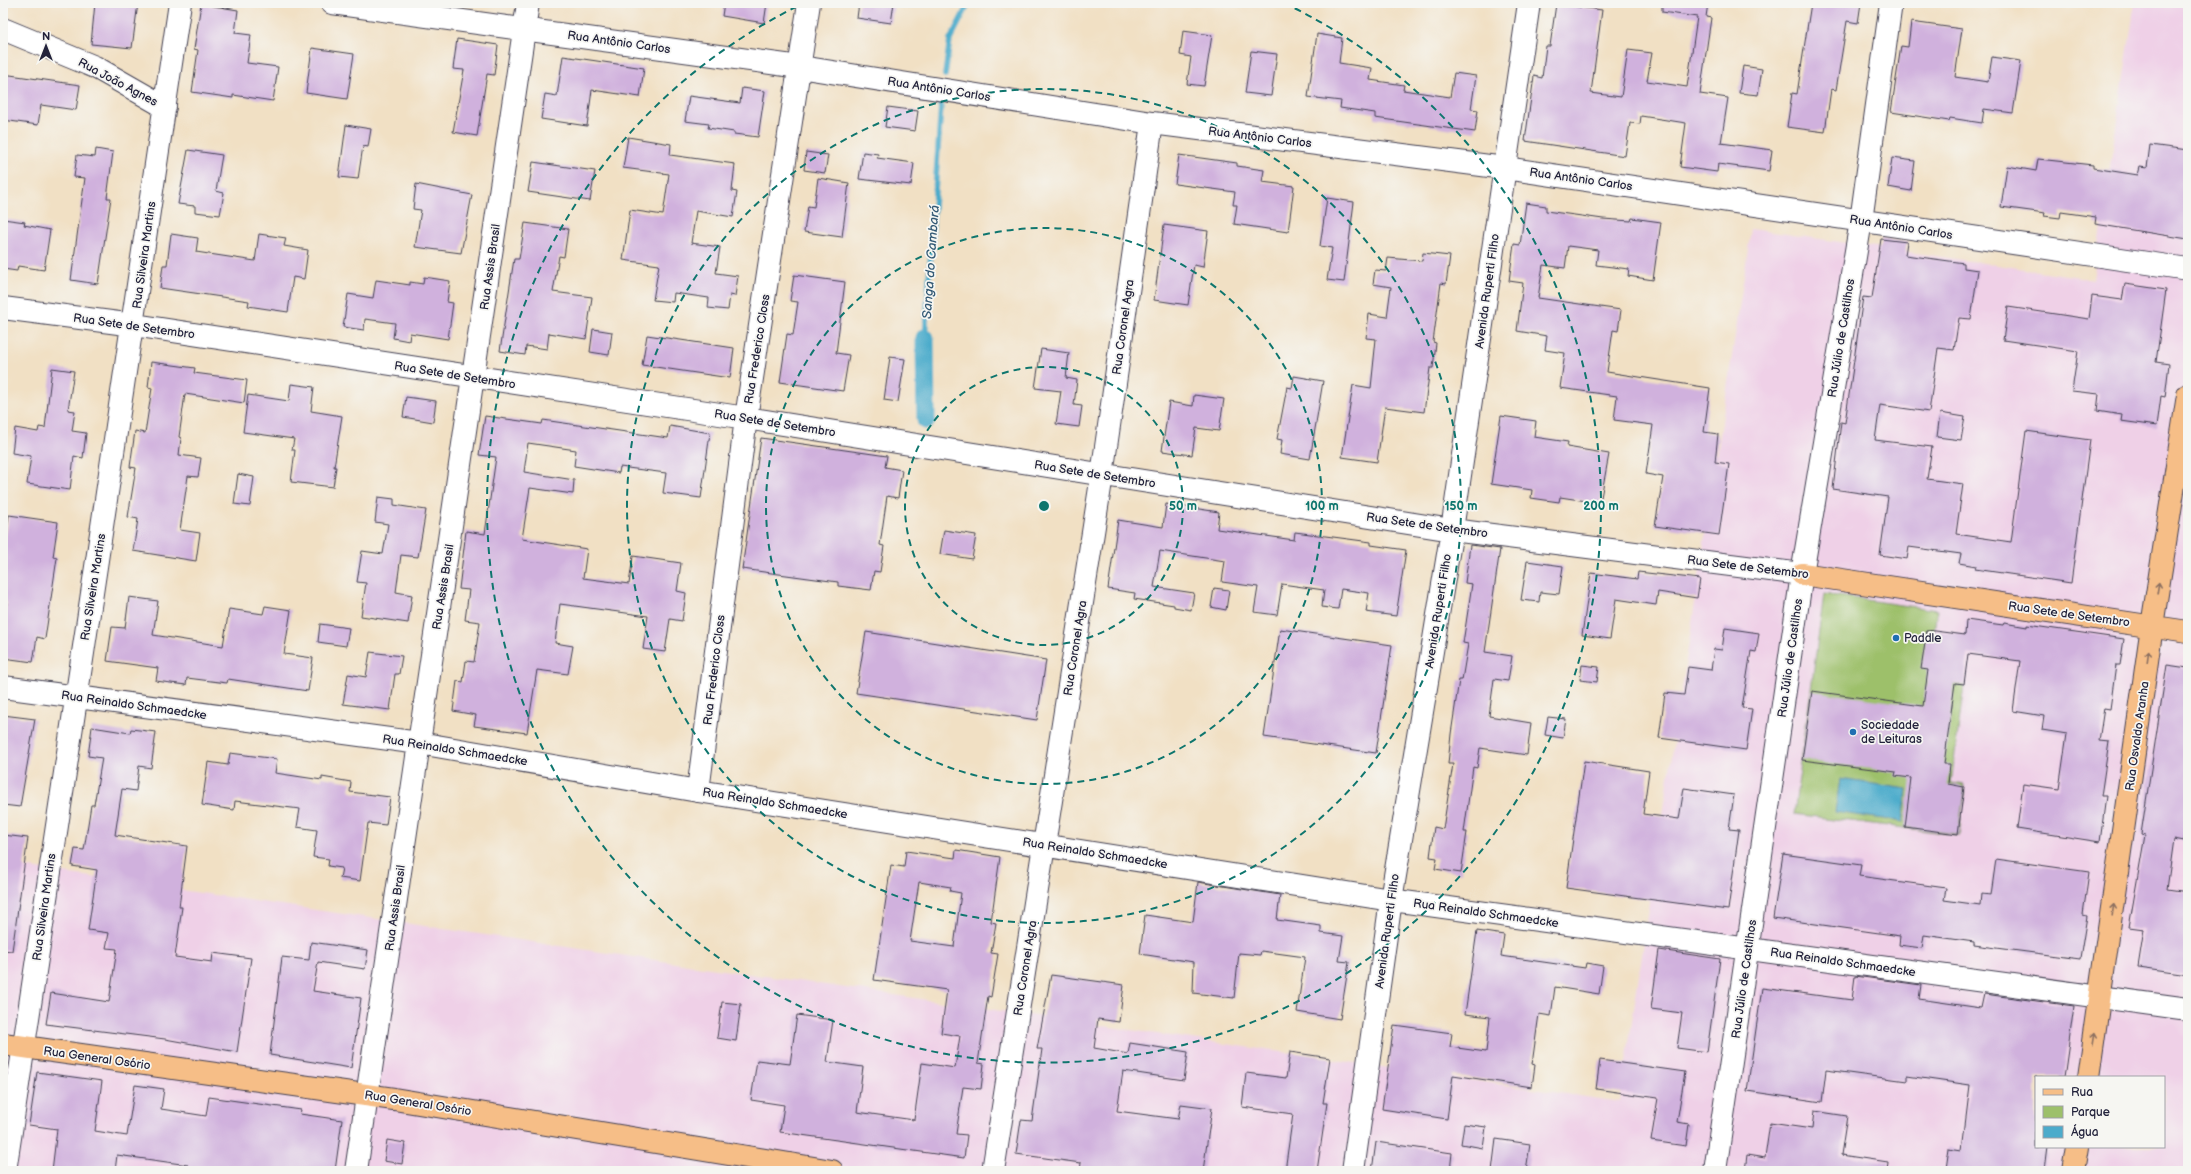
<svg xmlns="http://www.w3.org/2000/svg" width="2191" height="1174" font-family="'Balsamiq Sans',sans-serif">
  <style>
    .built { fill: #efd0e7; fill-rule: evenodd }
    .green { fill: #9dc06a; stroke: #607152 }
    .water { fill: #4cabcb; stroke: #376683 }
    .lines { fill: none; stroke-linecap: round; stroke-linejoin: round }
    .stream { stroke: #4cabcb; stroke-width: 5.5 }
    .canal { stroke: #4cabcb; stroke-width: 19 }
    .building { fill: #d0b1dd; fill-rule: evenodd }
    .minor-casing { stroke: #413e50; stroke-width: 24 }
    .major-casing { stroke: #413e50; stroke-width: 24 }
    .minor { stroke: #fff; stroke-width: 22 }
    .major { stroke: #f6be87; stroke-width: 22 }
    .oneway { stroke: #8c7061 }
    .ring { fill: none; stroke: #0f766e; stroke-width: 2; stroke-dasharray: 7 5 }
    .poi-dot { fill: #1f6fb2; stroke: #f6f6f2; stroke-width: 1.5 }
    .labels { text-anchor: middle; stroke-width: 3.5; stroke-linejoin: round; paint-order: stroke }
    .street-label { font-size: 12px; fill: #22223b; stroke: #f6f6f2 }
    .poi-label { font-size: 12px; fill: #22223b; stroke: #f6f6f2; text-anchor: start }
    .water-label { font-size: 13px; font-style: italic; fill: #335975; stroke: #f6f6f2 }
    .centre { fill: #0f766e; stroke: #f6f6f2; stroke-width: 2 }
    .ring-label { font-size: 12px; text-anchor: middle; font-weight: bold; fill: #0f766e; stroke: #f6f6f2; stroke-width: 3.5; stroke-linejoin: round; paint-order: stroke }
  </style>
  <rect width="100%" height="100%" fill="#f6f6f2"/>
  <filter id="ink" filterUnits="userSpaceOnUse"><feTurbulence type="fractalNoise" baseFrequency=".025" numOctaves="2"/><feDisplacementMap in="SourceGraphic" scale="8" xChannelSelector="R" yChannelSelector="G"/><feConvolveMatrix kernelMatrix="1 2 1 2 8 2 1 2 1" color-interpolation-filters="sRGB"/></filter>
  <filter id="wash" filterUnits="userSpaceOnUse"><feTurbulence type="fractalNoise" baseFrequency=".012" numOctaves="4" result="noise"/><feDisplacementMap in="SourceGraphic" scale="16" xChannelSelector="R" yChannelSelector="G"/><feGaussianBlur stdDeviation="0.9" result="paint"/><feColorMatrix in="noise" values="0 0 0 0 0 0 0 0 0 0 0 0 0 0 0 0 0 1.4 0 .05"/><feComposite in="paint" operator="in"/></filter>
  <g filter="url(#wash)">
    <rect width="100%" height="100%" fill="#f1e0c4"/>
    <path class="built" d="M2135 3H2188V1171H3V864L1620 1102 1751 229 2093 279ZM2036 1077H2164V1147H2036Z"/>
    <path class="green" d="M1824 594 1937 610 1927 681 1964 686 1951 783 1965 785 1959 835 1794 814Z"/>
    <path class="water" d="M1840 779 1907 789 1903 822 1835 812Z"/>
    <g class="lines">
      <path class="stream" d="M945 75 950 40 969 3
        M925 338 941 105"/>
      <path class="canal" d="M925 338 926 420"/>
    </g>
    <g id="blocks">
      <path class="building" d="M95 3H138L132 48 91 44Z
        M724 3H767L764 23 722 16Z
        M859 3H894L891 23 857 18Z
        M1662 3H1708L1706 17 1711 18 1700 94 1728 98 1721 143 1772 150 1769 171 1718 164 1717 172 1680 167 1686 123 1641 116 1640 124 1630 123 1625 156 1525 141 1534 76 1542 78 1546 46H1550L1556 4 1602 10 1591 93 1621 97 1628 50 1652 53 1647 81 1687 87 1697 17 1662 12Z
        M1811 3H1861L1858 23 1847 21 1836 90 1831 89 1825 132 1787 127 1792 93 1797 94Z
        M201 4 238 10 235 33 251 35 247 63 278 67 273 101 233 95V98L192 92 198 50 194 49Z
        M1911 22 1962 29 1955 77 1988 82 1992 57 2021 61 2013 113 1984 109 1982 123 1950 118 1949 121 1891 112 1901 46 1908 47Z
        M1183 31 1212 35 1204 86 1187 84 1191 57 1180 55Z
        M1317 34 1342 38 1339 63 1372 68 1370 80 1404 85 1403 90 1450 97 1454 73 1476 76 1471 109 1478 110 1475 132 1375 118V113L1340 108 1341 101 1308 97Z
        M457 39 498 45 494 75 487 74 477 136 453 132 464 70 453 69Z
        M312 48 354 54 347 99 306 93Z
        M1251 51 1277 54 1271 96 1245 93Z
        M563 56 644 68 640 97 592 90 587 126 541 119 545 94 557 96Z
        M1743 66 1762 69 1758 95 1739 93Z
        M3 74 80 85 76 110 41 105 38 125 3 120Z
        M742 88 765 91 758 137 734 134V132L708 128 709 124 685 121 689 96 740 103Z
        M888 107 918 111 915 131 885 127Z
        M346 125 371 129 368 147 363 146 358 179 339 177Z
        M628 137 671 144 670 155 735 164 732 191 737 192 733 217 696 211 691 243 720 247 716 273 738 276 735 296 730 295 728 310 708 308 709 298 674 293 673 302 653 300 659 265 623 260 630 210 663 215 669 174 623 168Z
        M2150 145 2188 150V239L2095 224 2096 217 2061 212 2060 218 2044 216 2045 213 2001 207 2007 166 2036 171 2038 159 2093 165V168L2138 175 2140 167 2147 168Z
        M96 149 113 152 107 198H111L98 284 71 280 85 178 74 177 77 155 95 157Z
        M188 150 222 155 216 191 224 193 220 215 195 212V206L178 204Z
        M806 152 828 155 825 173 804 170Z
        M863 152 878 154 877 158 914 163 911 185 859 179Z
        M1179 155 1237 163V166L1264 170 1262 182 1294 186 1288 232 1234 224 1237 205H1233L1235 192 1175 184Z
        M1892 158 1915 161 1911 191 1888 187Z
        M533 162 595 171 590 201 528 192Z
        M818 178 849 183 842 237 804 232 808 206 814 207Z
        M416 184 472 195 461 253 415 247 421 210 413 209Z
        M1327 198 1354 202 1344 282 1327 280 1332 248 1320 246Z
        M1526 203 1546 206V211L1603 219 1631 221 1632 218 1661 222 1653 280 1628 276 1629 269 1596 265 1598 250 1568 246 1565 268 1543 265 1538 298 1621 310 1618 331 1613 330 1607 372 1710 388 1704 432 1718 434 1715 462 1729 464 1719 535 1655 526 1663 477 1646 474 1653 425 1614 420 1617 396 1560 388 1565 353 1545 350 1547 336 1517 331 1523 283 1509 281 1514 244 1520 245Z
        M3 219 25 222 24 225 50 230 44 270 18 266 17 271 3 269Z
        M525 223 568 229 564 257 559 256 553 292 592 297 586 339 549 333 547 349 526 346 525 355 500 351 514 259H519Z
        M1164 225 1208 231 1203 267 1194 265 1188 305 1154 300Z
        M171 234 198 238 196 252 255 261 259 234 286 238 284 246 308 250 304 279 293 277 288 312 248 306 249 301 160 288 163 265H167Z
        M1881 239 1907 242 1905 255 1964 263V268L1978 270 1971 319 1959 318 1954 350 1938 348 1929 412 1880 405 1875 440 1932 447 1927 479 1963 484 1956 534 2011 542 2026 431 2090 440 2071 583 1975 569 1976 566 1959 563 1961 554 1909 547 1907 559 1880 555 1888 497 1833 489 1841 422 1845 423 1863 297 1872 298Z
        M1423 253 1450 256 1446 284 1441 283 1433 342 1436 343 1433 368H1430L1424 412 1385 407 1377 462 1342 457 1353 385 1371 388 1376 339 1366 338 1369 314 1387 317 1391 287 1373 284 1375 270 1386 271 1388 258 1422 261Z
        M794 275 845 282 836 353 849 355 843 391 780 382 787 334 793 335 798 302 790 301Z
        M424 277 450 281 447 302 453 303 448 339 410 333 409 341 393 338 395 323 365 319 364 330 343 327 348 294 373 298 376 280 410 285V282L423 284Z
        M2125 284 2166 290 2156 362 2169 364 2165 397 2161 396 2157 426 2121 421 2122 415 2097 411 2099 394 2072 391 2078 351 2003 340 2008 307 2089 319 2092 296 2122 300Z
        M593 329 612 332 609 355 590 352Z
        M647 335 734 348 730 378 642 365Z
        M1041 349 1069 353 1066 378 1077 380 1074 405 1082 406 1079 427 1056 424 1061 391 1035 388Z
        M890 357 905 359 898 402 884 400Z
        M151 362 195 368 194 373 247 380 244 403 185 394 179 437 181 438 179 455 201 458 198 477 188 476 180 530 200 533 196 561 133 551 138 519 128 517 136 468 130 467 135 431 145 433 152 388 148 387Z
        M52 368 74 371 68 410 75 411 72 431 86 433 83 458 74 456 70 490 27 484 31 456 12 453 15 428 38 432 39 427 45 428Z
        M1294 376 1323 381 1310 459 1280 454 1282 440 1277 439 1280 424 1287 387 1292 388Z
        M291 384 314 387 311 411 342 416 334 467H336L333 487 291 482 295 450H292L294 439 243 432 248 395 289 401Z
        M1194 395 1224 399 1219 431 1196 428 1192 455 1162 451 1169 402 1193 406Z
        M406 397 436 401 433 422 403 417Z
        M1940 413 1965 417 1961 440 1937 437Z
        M485 416 542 424 543 420 668 438 670 426 710 433 701 498 663 493 666 473 620 467 619 473 574 466 576 450 528 443 524 472 574 480 573 494 530 488 522 539 587 549 583 578 629 584 633 556 681 563 677 591 686 593 682 621 670 619 665 652 643 649 648 616 560 604 555 643 573 646 568 674 537 670 527 733 474 726 476 715 453 711 457 681 463 682 466 661 474 662 480 622 465 620 469 590 459 589 466 531 485 534 496 457 479 455Z
        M1501 416 1536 421 1534 437 1568 442 1567 447 1609 454 1600 503 1560 497 1559 502 1531 498 1532 490 1491 484Z
        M761 438 887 456 885 467 902 470 898 498 887 496 880 545 884 546 880 572 874 571 871 590 838 586V582L742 569Z
        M238 474 254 477 250 506 234 504Z
        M378 497 394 499V505L426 510 418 557 401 555 396 592 412 595 408 623 361 616 366 583 357 582 362 551 383 554 388 524 375 522Z
        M1166 504 1219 512 1217 529 1294 540 1295 532 1371 542V545L1406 550 1396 616 1366 612 1369 593 1341 589 1338 609 1322 607 1324 590 1282 584 1277 615 1254 612 1258 587 1222 582 1225 561 1160 551 1154 587 1194 593 1191 610 1174 607V605L1134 599 1135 593 1108 589 1118 520 1163 527Z
        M9 515 58 522 53 557 57 558 45 639 37 637 33 662 3 658V629L7 602 3 601V555Z
        M944 530 976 535 972 559 940 554Z
        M1470 545 1500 549 1485 652 1512 656 1508 681 1494 679 1489 716 1531 723 1527 755 1480 748 1477 768 1473 767 1464 832H1467L1461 873 1435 869 1437 858 1430 857 1434 827 1443 829 1453 764H1448L1451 734 1459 680H1462L1468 644 1463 643 1472 584 1465 583Z
        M1527 561 1563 566 1559 594 1540 592 1539 602 1521 600Z
        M1638 572 1700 579 1697 598 1658 592 1656 605 1616 599 1610 639 1582 635 1591 573 1637 579Z
        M1214 588 1229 590 1226 610 1211 607Z
        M129 597 158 601 153 635 223 646 229 609 263 614 265 606 291 610 284 654 313 658 308 691 228 679 227 683 187 678 186 685 156 681 158 668 107 661 112 627 125 628Z
        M1966 620 2003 625 2004 623 2027 627V625L2124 639 2120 665H2116L2110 709 2104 708 2099 741 2109 742 2101 796H2106L2100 842 2017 829 2023 784 2059 789 2067 734 2042 730 2044 716 2013 711 2020 661 1968 654 1964 684 1955 683 1944 764H1950L1948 784 1964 787 1958 834 1905 827 1911 778 1895 776 1896 772 1802 760 1812 691 1923 706 1928 670 1921 669 1927 630 1965 635Z
        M320 624 349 628 346 646 318 642Z
        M1725 628 1759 633 1756 652 1751 651 1742 708 1752 709 1746 750 1659 738 1665 693 1684 695 1688 667 1711 670 1714 649 1722 650Z
        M1280 629 1392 645 1376 753 1264 737Z
        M866 632 1046 660 1037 720 856 693Z
        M370 652 402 656 399 674H395L390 710 343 704 348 674 366 677Z
        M1582 665 1599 667 1597 682 1580 680Z
        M2167 665 2188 668V824H2186L2184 841 2174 839 2167 889 2188 892V974L2138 967 2144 929 2129 927 2145 835 2141 834Z
        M3 715 35 719 20 807 3 805Z
        M1548 717 1566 719 1563 738 1545 735Z
        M92 727 130 733 131 729 156 732 151 768 139 766 136 791 122 789 115 835 187 846 179 907H182L175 957 212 962 213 953 251 958 237 1052 165 1039 46 1024 51 993 109 1002 117 949 106 948 109 933 88 930 97 870 72 866 75 849 84 850 91 805H94L102 758 88 756Z
        M230 753 277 759 275 773 322 780V777L351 782 350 792 390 797 386 825 368 823 360 881 340 878 342 868 328 866 329 859 313 857 317 830 297 827 300 809 235 801 234 810 202 805 208 762 228 765Z
        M1584 761 1649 771 1643 814 1679 819 1684 788 1734 795 1729 829 1739 830 1728 910 1566 888Z
        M3 835 28 838 12 951 3 950Z
        M956 850 1000 857 991 922 996 923 991 953 998 954 991 997 988 996 978 1063 984 1064 981 1089 963 1087 956 1134 967 1135 964 1158 780 1132 784 1105 751 1100 757 1060 790 1064 797 1015 833 1020 827 1062 863 1067 857 1112 914 1120 922 1063 955 1068 960 1036 941 1033 947 990 874 980 891 865 904 867 906 851 955 858ZM919 882 951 887 950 891 961 893 954 947 910 941Z
        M1783 854 1861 865 1859 876 1946 888 1944 900 1980 905 1981 894 1991 895 1996 859 2089 872 2083 915 2087 916 2080 959 1974 945V942L1924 935 1922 948 1899 945 1900 936 1773 918Z
        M1198 882 1280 895 1277 920 1321 926V933L1343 936 1339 961 1349 962 1340 1019 1297 1012 1305 957 1261 951 1260 955 1239 953 1234 998 1193 993 1194 962 1140 954 1145 915 1193 922Z
        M1477 931 1504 935 1501 956 1585 968 1586 963 1603 966 1599 994 1555 987 1551 1016 1539 1014 1532 1064 1535 1065 1532 1087 1453 1075 1447 1119 1382 1109 1394 1025 1452 1033 1450 1047 1486 1052 1490 1017 1465 1014Z
        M311 942 368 950 365 969 318 962 313 991 361 998 351 1068 270 1055 282 957 309 960Z
        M1659 950 1720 959 1707 1052 1677 1048 1682 1013 1651 1009Z
        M1051 975 1124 985 1119 1022 1098 1019 1094 1048 1128 1054 1130 1043 1188 1052 1184 1080 1123 1071 1117 1111 1178 1119 1181 1104 1212 1108 1203 1171H1131L1109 1168 1108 1171H1080L1081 1163 1016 1154 1021 1120 1032 1121 1042 1049H1037Z
        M1855 976 1921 985 1919 999 1981 1008 1984 994 2074 1006 2064 1077H2036V1147H2047L2044 1171H1958L1945 1169 1948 1148 1962 1150 1970 1085 1907 1076V1081L1826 1070 1822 1102 1747 1091 1762 988 1852 1000Z
        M722 1002 741 1004 736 1041 717 1038Z
        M1290 1052 1330 1058 1323 1103H1327L1317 1171H1285L1293 1114 1242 1107 1246 1073 1286 1078Z
        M1600 1060 1685 1072 1677 1122 1689 1124 1686 1146 1651 1141 1658 1098 1596 1089Z
        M37 1072 102 1081 95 1131 127 1136 135 1085 164 1089 161 1109 206 1116 209 1097 301 1110 300 1114 342 1120 335 1171H187L188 1165 117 1155 115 1171H52L57 1129 29 1125Z
        M1814 1111 1847 1116 1841 1155 1888 1162 1887 1171H1823L1810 1169 1809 1171H1745L1747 1155 1765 1158 1770 1123 1812 1129Z
        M1464 1124 1486 1127 1483 1148 1461 1144Z
        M1496 1139 1530 1144 1526 1171H1492Z
        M387 1140 405 1143 402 1164 384 1161Z
        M1376 1142 1452 1153 1450 1171H1372Z"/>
    </g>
  </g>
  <g filter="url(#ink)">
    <use href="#blocks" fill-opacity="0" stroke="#413e50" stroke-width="1"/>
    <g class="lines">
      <defs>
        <path id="minor" d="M332 3 800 67 1152 123 1505 168 2188 269
          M3 29 95 67 165 107
          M3 308 134 325 746 418 1452 530 1802 574
          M3 687 419 743 698 791 1391 900 2188 1009
          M698 791 746 418 809 3
          M5 1171C62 781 124 393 180 3
          M356 1171 528 3
          M993 1171 1102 475 1152 123
          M1353 1171 1391 900 1452 530 1529 3
          M1715 1171 1802 574 1861 221 1891 3"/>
        <path id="major" d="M1802 574 2188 632
          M3 1044 394 1099 832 1171
          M2088 1077 2152 626 2188 395
          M2073 1171 2077 1147"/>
      </defs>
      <use href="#minor" class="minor-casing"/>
      <use href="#major" class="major-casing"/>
      <use href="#minor" class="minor"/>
      <use href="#major" class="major"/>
    </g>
    <defs><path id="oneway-shaft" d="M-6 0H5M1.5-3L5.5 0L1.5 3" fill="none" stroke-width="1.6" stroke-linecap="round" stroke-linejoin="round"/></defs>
    <g class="oneway">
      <use href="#oneway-shaft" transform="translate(2158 588) rotate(-81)"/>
      <use href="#oneway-shaft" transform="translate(2148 656) rotate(-82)"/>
      <use href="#oneway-shaft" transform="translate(2113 910) rotate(-82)"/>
      <use href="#oneway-shaft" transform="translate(2094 1038) rotate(-81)"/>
    </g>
  </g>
  <g class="ring">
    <circle cx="1044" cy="506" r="139"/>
    <circle cx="1044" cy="506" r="278"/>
    <circle cx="1044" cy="506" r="417"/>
    <path d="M1284 3A557 557 0 1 1 804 3"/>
  </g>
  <g class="poi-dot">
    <circle cx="1896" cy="638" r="4"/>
    <circle cx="1853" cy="732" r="4"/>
  </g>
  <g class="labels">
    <g class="street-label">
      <text transform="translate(619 42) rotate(8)" y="4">Rua Antônio Carlos</text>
      <text transform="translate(118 82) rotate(28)" y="4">Rua João Agnes</text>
      <text transform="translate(939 89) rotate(9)" y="4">Rua Antônio Carlos</text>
      <text transform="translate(1260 137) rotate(7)" y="4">Rua Antônio Carlos</text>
      <text transform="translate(1581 179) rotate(8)" y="4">Rua Antônio Carlos</text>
      <text transform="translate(1901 227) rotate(9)" y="4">Rua Antônio Carlos</text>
      <text transform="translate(144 255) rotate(-82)" y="4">Rua Silveira Martins</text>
      <text transform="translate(490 267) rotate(-82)" y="4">Rua Assis Brasil</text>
      <text transform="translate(1487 291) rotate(-82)" y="4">Avenida Ruperti Filho</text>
      <text transform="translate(134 326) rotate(8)" y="4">Rua Sete de Setembro</text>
      <text transform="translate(1123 327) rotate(-82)" y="4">Rua Coronel Agra</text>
      <text transform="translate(1841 338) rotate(-81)" y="4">Rua Júlio de Castilhos</text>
      <text transform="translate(757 349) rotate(-81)" y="4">Rua Frederico Closs</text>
      <text transform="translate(455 375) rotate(9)" y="4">Rua Sete de Setembro</text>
      <text transform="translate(775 423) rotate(9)" y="4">Rua Sete de Setembro</text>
      <text transform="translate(1095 474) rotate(9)" y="4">Rua Sete de Setembro</text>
      <text transform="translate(1427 525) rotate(8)" y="4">Rua Sete de Setembro</text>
      <text transform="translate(1748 567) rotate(7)" y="4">Rua Sete de Setembro</text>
      <text transform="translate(93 587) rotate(-81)" y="4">Rua Silveira Martins</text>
      <text transform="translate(443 587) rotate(-81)" y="4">Rua Assis Brasil</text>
      <text transform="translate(1438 611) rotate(-81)" y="4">Avenida Ruperti Filho</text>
      <text transform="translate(2069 614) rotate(8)" y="4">Rua Sete de Setembro</text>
      <text transform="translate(1075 648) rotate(-81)" y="4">Rua Coronel Agra</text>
      <text transform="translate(1790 658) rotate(-82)" y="4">Rua Júlio de Castilhos</text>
      <text transform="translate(714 670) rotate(-83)" y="4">Rua Frederico Closs</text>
      <text transform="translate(134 705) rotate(8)" y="4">Rua Reinaldo Schmaedcke</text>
      <text transform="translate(2137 736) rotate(-82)" y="4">Rua Osvaldo Aranha</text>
      <text transform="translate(455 750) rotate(9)" y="4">Rua Reinaldo Schmaedcke</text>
      <text transform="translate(775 803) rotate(9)" y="4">Rua Reinaldo Schmaedcke</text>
      <text transform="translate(1095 853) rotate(9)" y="4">Rua Reinaldo Schmaedcke</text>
      <text transform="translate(44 907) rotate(-82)" y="4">Rua Silveira Martins</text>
      <text transform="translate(395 908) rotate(-82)" y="4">Rua Assis Brasil</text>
      <text transform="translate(1486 913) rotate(8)" y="4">Rua Reinaldo Schmaedcke</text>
      <text transform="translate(1387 931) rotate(-82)" y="4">Avenida Ruperti Filho</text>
      <text transform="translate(1843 962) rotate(8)" y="4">Rua Reinaldo Schmaedcke</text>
      <text transform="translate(1025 968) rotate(-81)" y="4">Rua Coronel Agra</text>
      <text transform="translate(1744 979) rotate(-82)" y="4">Rua Júlio de Castilhos</text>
      <text transform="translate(97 1058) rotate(8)" y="4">Rua General Osório</text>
      <text transform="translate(418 1103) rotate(9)" y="4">Rua General Osório</text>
    </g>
    <g class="poi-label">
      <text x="1904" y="642">Paddle</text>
      <text x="1861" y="729">Sociedade<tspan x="1861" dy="14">de Leituras</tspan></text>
    </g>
    <g class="water-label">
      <text transform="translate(930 262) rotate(-86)" y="5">Sanga do Cambará</text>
    </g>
  </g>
  <circle cx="1044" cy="506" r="6" class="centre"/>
  <g class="ring-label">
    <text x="1183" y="510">50 m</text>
    <text x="1322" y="510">100 m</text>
    <text x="1461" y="510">150 m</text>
    <text x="1601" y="510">200 m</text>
  </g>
  <rect width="2191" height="1174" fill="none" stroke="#f6f6f2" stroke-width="16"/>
  <rect x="2035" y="1076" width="130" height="72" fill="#f6f6f2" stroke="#a1a1a9"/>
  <rect x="2043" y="1089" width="20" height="6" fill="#f6be87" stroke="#a1a1a9"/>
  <text x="2071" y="1096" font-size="12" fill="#22223b">Rua</text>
  <rect x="2043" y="1106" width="20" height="12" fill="#9dc06a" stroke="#a1a1a9"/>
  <text x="2071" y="1116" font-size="12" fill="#22223b">Parque</text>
  <rect x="2043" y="1126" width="20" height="12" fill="#4cabcb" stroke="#a1a1a9"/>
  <text x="2071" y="1136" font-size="12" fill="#22223b">Água</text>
  <g transform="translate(46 46)" stroke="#f6f6f2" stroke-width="3" paint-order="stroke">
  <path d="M0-3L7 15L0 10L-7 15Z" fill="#22223b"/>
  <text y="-6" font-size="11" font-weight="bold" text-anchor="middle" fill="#22223b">N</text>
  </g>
</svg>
